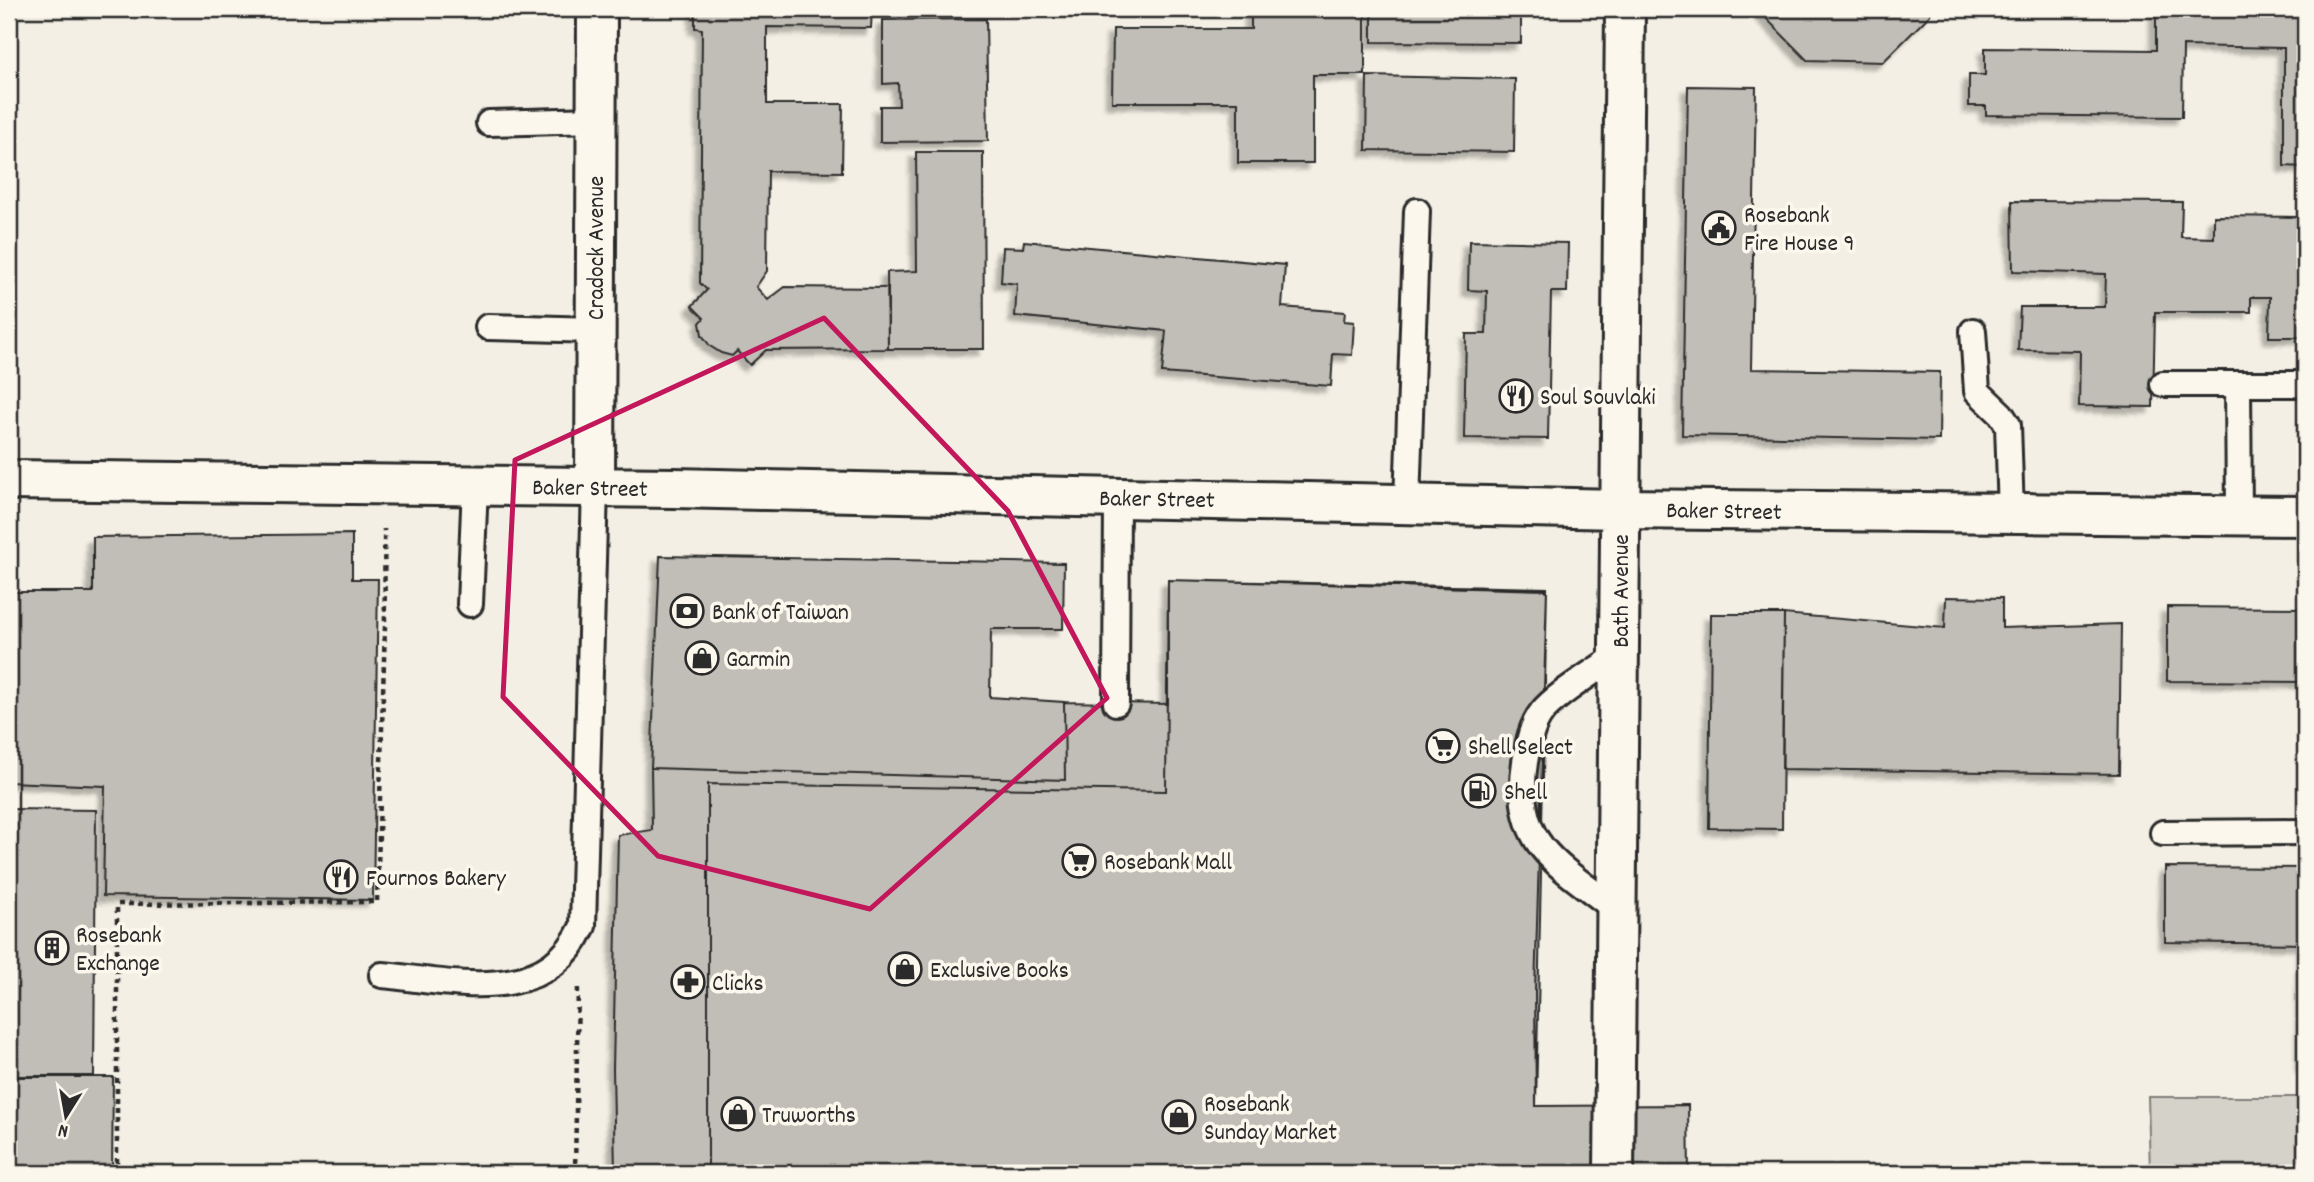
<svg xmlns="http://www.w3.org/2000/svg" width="2314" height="1182" font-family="Dekko,sans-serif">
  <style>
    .green { fill: #d5d2c9; stroke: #807e7a; stroke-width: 2 }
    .building { fill: #c0beb6; stroke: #2b2b2b; stroke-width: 2; filter: url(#shadow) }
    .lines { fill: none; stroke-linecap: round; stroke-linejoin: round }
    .lane-casing { stroke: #2b2b2b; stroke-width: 30 }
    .street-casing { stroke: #2b2b2b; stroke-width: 44 }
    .path { stroke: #2b2b2b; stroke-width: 4.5; stroke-dasharray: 5 5; stroke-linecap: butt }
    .lane { stroke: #fbf7ec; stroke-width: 24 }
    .street { stroke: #fbf7ec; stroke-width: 38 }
    .marked { fill: none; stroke: #c2185b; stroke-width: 5; stroke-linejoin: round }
    .labels { text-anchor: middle; stroke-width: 7; stroke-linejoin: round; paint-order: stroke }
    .poi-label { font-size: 24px; fill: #2b2b2b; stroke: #fbf7ec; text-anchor: start }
    .street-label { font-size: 24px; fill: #2b2b2b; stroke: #fbf7ec }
  </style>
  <defs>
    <filter id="shadow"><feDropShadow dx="-6" dy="6" stdDeviation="2" flood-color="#0004"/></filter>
  </defs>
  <rect width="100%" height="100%" fill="#f3efe4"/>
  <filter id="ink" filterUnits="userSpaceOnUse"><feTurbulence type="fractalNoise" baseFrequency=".0143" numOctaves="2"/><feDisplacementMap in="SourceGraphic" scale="14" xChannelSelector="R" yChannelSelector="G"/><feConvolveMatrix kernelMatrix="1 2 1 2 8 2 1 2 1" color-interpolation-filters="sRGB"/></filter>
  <g filter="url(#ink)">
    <path class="green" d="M2148 1097H2305V1173H2150Z"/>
    <path class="building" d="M695 9H872L871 28 767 27V104H843L842 172 768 171 767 271 756 287 768 300 785 287 888 288V349L766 350 750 365 737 351 732 356 721 353 710 346 702 335 700 323 704 318 692 306 707 290 700 283 702 29 695 28Z
      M1251 9H1365V75H1313V163H1238V102H1112L1113 29H1251Z
      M1372 9H1521V43L1372 42Z
      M1757 9H1931L1930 15 1883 62 1807 60Z
      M2156 9H2305V167L2284 166V48L2183 46 2182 117 1986 115V106H1969V75H1985V48L2156 50Z
      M986 19 988 141 880 142V106H899L898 83 883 84V20Z
      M1367 76 1515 79 1514 152 1366 150Z
      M1688 86 1756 87 1751 369 1940 372 1939 440 1682 435Z
      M916 152H983L984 349H888L887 272 917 271Z
      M2012 201 2182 202 2181 237 2214 238V216L2305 217V337H2269L2270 297H2251V312H2155L2153 407 2079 406 2080 351 2018 350 2020 307H2105L2106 274 2013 271Z
      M1024 241 1285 265 1282 307 1345 312 1344 321 1354 322 1352 355 1333 354 1331 386 1162 373 1166 331 1015 316 1017 284 1001 282 1003 247 1023 248Z
      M1469 241 1568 243 1567 292H1551L1548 439 1464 438 1466 334H1486L1487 291 1468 290Z
      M352 534V579H378L373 900 103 896 105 786 9 782V592H93V537Z
      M660 556 1064 563 1063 629H991L990 697 1064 702 1065 780 651 768Z
      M1168 580 1547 588 1535 991 1536 1106 1688 1105 1689 1173H615L613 1069 618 835 652 830 651 768 1065 780 1064 702 1168 704Z
      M1168 580 1547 590 1536 1106 1688 1105 1689 1173H708V784L1166 791Z
      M1946 597 2002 598V628L2121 624 2119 774 1782 769 1784 614 1945 628Z
      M2167 607 2305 608V682L2167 681Z
      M1711 614H1784L1782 829 1709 828Z
      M9 809 96 810 94 1076H9Z
      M2165 867 2305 868V1066H2302L2303 944 2165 942Z
      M9 1077H113L112 1173H9Z"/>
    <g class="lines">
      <defs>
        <path id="lane" d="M489 123 595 120
          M488 327 595 330
          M1973 331 1977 391 2001 414 2008 425 2011 513
          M2163 384H2305
          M2238 384 2239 515
          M1407 503 1417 211
          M470 604 475 485
          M1116 703 1117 497
          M2163 833 2305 832
          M1616 910C1559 864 1512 846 1525 762 1528 745 1531 726 1542 712 1556 694 1599 669 1619 654
          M382 975C454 982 546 1007 583 926L595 487"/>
        <path id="street" d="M9 480 674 488 1620 509 2305 516
          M595 487 597 9
          M1614 1173 1625 9"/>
      </defs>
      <use href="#lane" class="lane-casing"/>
      <use href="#street" class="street-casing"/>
      <path class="path" d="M117 1173V904L377 902 385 625 384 529
        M575 1173 578 985"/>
      <use href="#lane" class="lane"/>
      <use href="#street" class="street"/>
    </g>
  </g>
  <path class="marked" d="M824 318 1008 511 1107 698 870 909 658 856 503 697 515 460Z"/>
  <defs>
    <symbol id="civic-ring" viewBox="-11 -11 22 22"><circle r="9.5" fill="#fbf7ec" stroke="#2b2b2b" stroke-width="1.5"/><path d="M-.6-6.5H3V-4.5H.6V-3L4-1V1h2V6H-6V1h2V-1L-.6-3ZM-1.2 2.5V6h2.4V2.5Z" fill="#2b2b2b"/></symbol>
    <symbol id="restaurant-ring" viewBox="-11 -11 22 22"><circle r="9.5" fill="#fbf7ec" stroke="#2b2b2b" stroke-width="1.5"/><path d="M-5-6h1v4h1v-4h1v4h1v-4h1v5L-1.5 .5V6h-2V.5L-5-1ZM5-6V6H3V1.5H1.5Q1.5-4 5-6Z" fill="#2b2b2b"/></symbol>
    <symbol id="bank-ring" viewBox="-11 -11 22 22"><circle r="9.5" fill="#fbf7ec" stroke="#2b2b2b" stroke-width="1.5"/><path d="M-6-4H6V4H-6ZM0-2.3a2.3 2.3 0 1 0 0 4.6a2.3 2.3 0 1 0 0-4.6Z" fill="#2b2b2b"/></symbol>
    <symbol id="shop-ring" viewBox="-11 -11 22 22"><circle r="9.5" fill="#fbf7ec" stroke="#2b2b2b" stroke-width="1.5"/><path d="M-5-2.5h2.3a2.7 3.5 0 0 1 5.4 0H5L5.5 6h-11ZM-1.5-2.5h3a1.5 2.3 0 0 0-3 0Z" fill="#2b2b2b"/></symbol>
    <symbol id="supermarket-ring" viewBox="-11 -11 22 22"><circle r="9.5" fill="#fbf7ec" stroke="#2b2b2b" stroke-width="1.5"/><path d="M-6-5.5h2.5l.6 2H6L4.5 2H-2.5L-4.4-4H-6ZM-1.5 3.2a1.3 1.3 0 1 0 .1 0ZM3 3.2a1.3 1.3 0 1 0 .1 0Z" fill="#2b2b2b"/></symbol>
    <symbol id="fuel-ring" viewBox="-11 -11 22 22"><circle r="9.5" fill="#fbf7ec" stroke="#2b2b2b" stroke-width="1.5"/><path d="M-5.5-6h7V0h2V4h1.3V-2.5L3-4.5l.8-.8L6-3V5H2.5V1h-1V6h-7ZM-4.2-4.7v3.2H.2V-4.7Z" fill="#2b2b2b"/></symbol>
    <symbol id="building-ring" viewBox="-11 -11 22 22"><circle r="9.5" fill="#fbf7ec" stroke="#2b2b2b" stroke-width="1.5"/><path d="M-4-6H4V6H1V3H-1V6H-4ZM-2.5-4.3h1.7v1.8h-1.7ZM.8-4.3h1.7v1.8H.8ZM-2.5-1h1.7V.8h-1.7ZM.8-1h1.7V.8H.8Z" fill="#2b2b2b"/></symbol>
    <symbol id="pharmacy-ring" viewBox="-11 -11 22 22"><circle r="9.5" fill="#fbf7ec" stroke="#2b2b2b" stroke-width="1.5"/><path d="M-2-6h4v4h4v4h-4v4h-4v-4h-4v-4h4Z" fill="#2b2b2b"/></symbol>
  </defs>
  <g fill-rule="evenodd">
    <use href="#civic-ring" x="1700" y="209" width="38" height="38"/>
    <use href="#restaurant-ring" x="1497" y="377" width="38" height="38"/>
    <use href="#bank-ring" x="668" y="592" width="38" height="38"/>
    <use href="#shop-ring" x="683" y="639" width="38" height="38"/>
    <use href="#supermarket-ring" x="1424" y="727" width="38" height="38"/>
    <use href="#fuel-ring" x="1460" y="772" width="38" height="38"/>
    <use href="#supermarket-ring" x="1060" y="842" width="38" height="38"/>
    <use href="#restaurant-ring" x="322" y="858" width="38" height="38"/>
    <use href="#building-ring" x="33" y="929" width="38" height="38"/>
    <use href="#shop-ring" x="886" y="950" width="38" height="38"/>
    <use href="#pharmacy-ring" x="669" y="963" width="38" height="38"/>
    <use href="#shop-ring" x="719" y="1095" width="38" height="38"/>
    <use href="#shop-ring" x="1160" y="1098" width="38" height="38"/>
  </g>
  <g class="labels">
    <g class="poi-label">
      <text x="1744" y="222">Rosebank<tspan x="1744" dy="28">Fire House 9</tspan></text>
      <text x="1540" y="404">Soul Souvlaki</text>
      <text x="712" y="619">Bank of Taiwan</text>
      <text x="726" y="666">Garmin</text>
      <text x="1468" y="754">Shell Select</text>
      <text x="1504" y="799">Shell</text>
      <text x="1104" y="869">Rosebank Mall</text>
      <text x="366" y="885">Fournos Bakery</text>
      <text x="76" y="942">Rosebank<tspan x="76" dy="28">Exchange</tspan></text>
      <text x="930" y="977">Exclusive Books</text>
      <text x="712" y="990">Clicks</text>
      <text x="1204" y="1111">Rosebank<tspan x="1204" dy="28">Sunday Market</tspan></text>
      <text x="762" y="1122">Truworths</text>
    </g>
    <g class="street-label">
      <text transform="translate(595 248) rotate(-90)" y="8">Cradock Avenue</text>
      <text transform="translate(590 487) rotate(1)" y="8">Baker Street</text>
      <text transform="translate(1157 498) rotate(1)" y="8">Baker Street</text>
      <text transform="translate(1724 510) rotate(1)" y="8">Baker Street</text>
      <text transform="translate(1620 591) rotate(-90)" y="8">Bath Avenue</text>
    </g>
  </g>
  <rect width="2314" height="1182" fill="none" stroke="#fbf7ec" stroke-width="35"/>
  <rect x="18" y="18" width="2279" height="1147" fill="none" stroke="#2b2b2b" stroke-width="2.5" filter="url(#ink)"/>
  <g transform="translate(66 1116) rotate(191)" stroke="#fbf7ec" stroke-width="5" paint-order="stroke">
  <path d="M0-5L12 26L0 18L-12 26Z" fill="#2b2b2b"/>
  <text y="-10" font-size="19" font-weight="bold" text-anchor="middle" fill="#2b2b2b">N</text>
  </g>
</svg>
